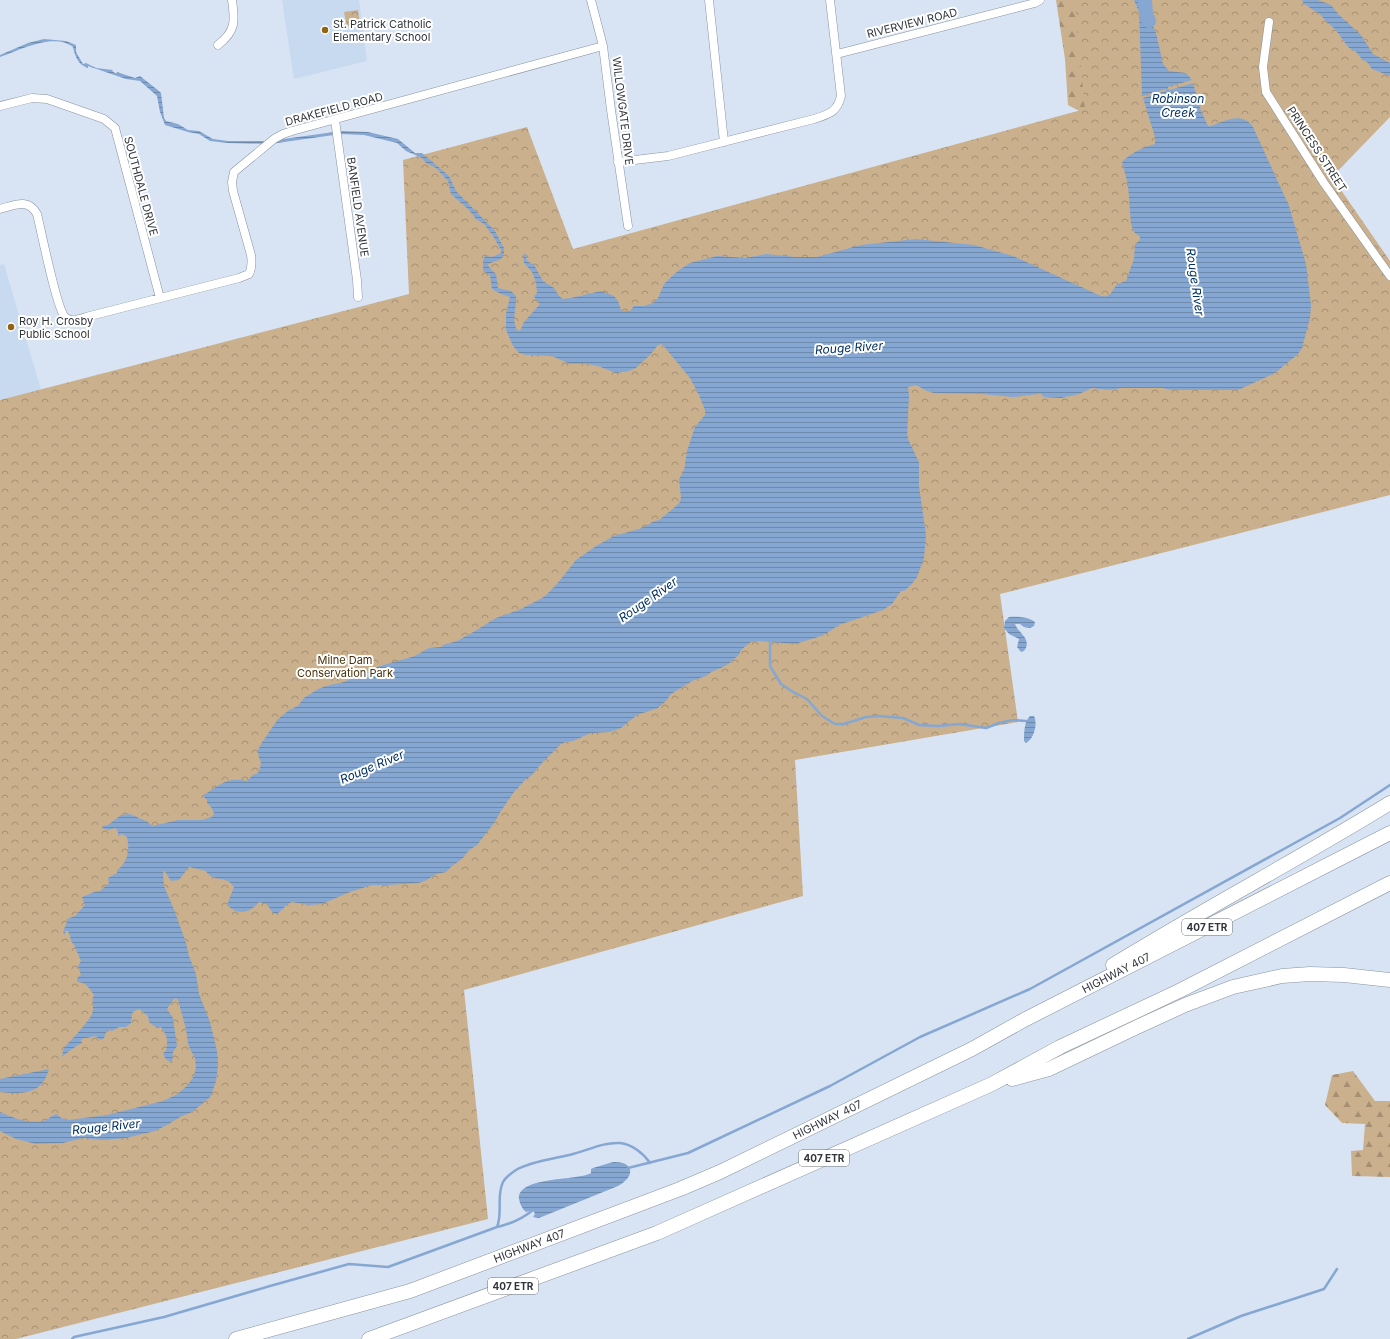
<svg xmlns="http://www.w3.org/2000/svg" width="1390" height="1339" font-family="Inter,sans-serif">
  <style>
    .built { fill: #c8daef }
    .forest { fill: url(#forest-firs) }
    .park { fill: url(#park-crowns) }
    .water { fill: url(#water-rules) }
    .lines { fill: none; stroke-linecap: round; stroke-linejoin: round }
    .stream { stroke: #85a7d2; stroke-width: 2.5 }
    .river { stroke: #85a7d2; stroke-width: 14 }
    .street-casing { stroke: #8792a1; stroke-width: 9 }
    .highway-casing { stroke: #8792a1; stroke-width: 15 }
    .street { stroke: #fff; stroke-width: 8 }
    .highway { stroke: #fff; stroke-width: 14 }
    .poi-dot { fill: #926311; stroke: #fff; stroke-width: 1.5 }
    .labels { text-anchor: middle; stroke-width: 4; stroke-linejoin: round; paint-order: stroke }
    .shield { fill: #fff; stroke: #6f7276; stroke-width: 1 }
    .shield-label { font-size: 10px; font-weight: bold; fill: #31363c }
    .street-label { font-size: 11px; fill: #31363c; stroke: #fff }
    .poi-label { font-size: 11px; fill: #31363c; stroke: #fff; text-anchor: start }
    .park-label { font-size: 11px; fill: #48300a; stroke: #fff }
    .water-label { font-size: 12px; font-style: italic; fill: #002f63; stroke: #fff }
  </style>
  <defs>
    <pattern id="forest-firs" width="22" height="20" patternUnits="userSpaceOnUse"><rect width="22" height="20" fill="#cab08c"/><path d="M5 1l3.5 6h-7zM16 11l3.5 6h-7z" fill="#a59074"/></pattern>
    <pattern id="park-crowns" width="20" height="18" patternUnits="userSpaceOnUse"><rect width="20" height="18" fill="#cab08c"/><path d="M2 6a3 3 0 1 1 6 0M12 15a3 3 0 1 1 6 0" fill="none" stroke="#a59074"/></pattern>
    <pattern id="water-rules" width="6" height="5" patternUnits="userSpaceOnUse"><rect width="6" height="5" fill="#85a7d2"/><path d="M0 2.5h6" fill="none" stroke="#6d89ac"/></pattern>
  </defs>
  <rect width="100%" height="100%" fill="#d8e4f4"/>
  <path class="built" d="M282 0H359L367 61 294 79Z
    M4 264 41 390 0 400V265Z"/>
  <path class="forest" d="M1056 0H1133L1096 120 1068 105 1065 59Z
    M1353 1071 1375 1101H1390V1177L1352 1176 1351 1151 1363 1150 1365 1124 1342 1123 1325 1105 1332 1075Z"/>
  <path class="park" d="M1077 0H1390V117L1332 177 1390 261V495L1000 594 1018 722 795 760 803 896 464 990 488 1219 16 1339H0V400L409 294 403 160 527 127 573 249 1085 109 1075 9Z
    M358 10 360 24 347 27 344 12Z"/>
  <path class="water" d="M1134 0H1145L1148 15 1156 33 1163 64 1169 71 1186 73 1192 80 1168 87V89L1170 90 1193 83 1201 111 1208 126H1211C1225 121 1242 111 1253 127L1289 206 1306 264 1311 305 1310 318 1302 348 1298 354 1275 373 1238 390H1170L1163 388H1122L1109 390 1092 388 1079 394 1061 398 1044 397 1040 393 1038 394 1013 397 982 394 934 393 927 391 916 385 908 387 909 395 907 437 919 462V486L926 535 925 546 924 558 917 577 911 585 904 591H901L892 604 883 610 839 625 827 633 818 637 795 644 760 641 751 642 742 649 738 656C734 658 732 662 728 664 721 669 712 670 706 676L694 680 671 694 666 701 658 708 637 715 621 728 610 732 591 733 573 741 562 743 542 763 531 776 526 779 514 792 501 811 494 823 477 845 468 851 463 858 451 867 446 872 436 874 425 881 418 883 388 885H372L350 892 322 904 309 905 292 902 288 904 277 914 273 913 267 904 259 902C250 913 238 916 227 905L234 887C226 874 212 883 206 871L189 867 179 880 171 881 164 870 163 875 164 886 175 912 186 943 189 956 196 974 199 994 210 1022 217 1051 218 1065 216 1081 211 1096 208 1099 192 1112 180 1117 167 1125 155 1131 126 1138 102 1140 83 1138 63 1143 36 1144 16 1139 0 1131V1112C13 1118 29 1124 43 1121 48 1120 52 1115 57 1114L61 1118 69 1120 107 1115 163 1101 176 1095 187 1086 194 1076 196 1067 195 1058 191 1051 188 1044 186 1029 178 1000 176 998 174 999 167 1009 173 1018 177 1046 173 1052 172 1063 170 1062 165 1058 163 1053 166 1051C168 1040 168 1037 161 1027L157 1028 149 1022 148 1016 139 1009 134 1011 132 1014 131 1023 126 1027H119L112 1031 107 1030 104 1038 101 1040 95 1036 87 1038H84L81 1040 82 1043C79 1044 65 1054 62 1057 62 1055 63 1050 64 1048 67 1043 72 1040 75 1036 80 1030 85 1025 89 1019 97 1009 90 1003 94 995 89 988 86 982 77 982V978L81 975 78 966 81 961 74 945 71 941 70 936 68 931H65V934L64 935C62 929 67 926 67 919L75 916 85 905 82 897C88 895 94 891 100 891L109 883 108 878 117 873V870C128 863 130 849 127 837L122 834 118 836V832L116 828 108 830 102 828 103 826 108 825 121 815 130 814 148 822 152 826 178 820H202L212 817 214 813 211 807 207 803V800L204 797V795C221 784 227 777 247 781L253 775 258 773 260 768 261 762 259 758 258 750 263 741 278 719 289 710 298 706 304 698 318 689 330 685 344 682 356 676 380 666 415 656 429 648 441 647 443 645 457 641 475 631 496 618 521 609 544 597 557 584 576 560 596 546 614 536 639 529 648 525 652 522 659 520 675 507 680 502 681 497 679 479 684 471 687 451 695 427 705 415V410L699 395 690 378 662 344 658 345 650 355 636 368 629 371 616 373 598 366 587 364H570L552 356 526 355 519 353 513 346 506 330V314L510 297 501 294 492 289 490 275 483 271V260L485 256 492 257 501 253V250L493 236 484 224 476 219 469 210 451 194 448 181 436 168 426 163 422 158 406 151 397 143 364 135 341 134 270 144 228 143 210 141 199 134 188 132 165 125 160 112 157 96 140 81 126 79 88 66V68C78 65 75 56 73 47 54 32 20 50 0 57V55L28 43 44 39 66 41 76 45V52L83 64 86 63 96 68 113 70 112 71 115 73H117V72L135 78 140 76 159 91 161 93 164 118 166 121 178 124 188 130 199 131 213 139 228 141H269L341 131 368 132 398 139 415 153H422L449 176 456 191 495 231 504 248V253L501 259 488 264 489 267 496 274 498 288 511 291 516 296C517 307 511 320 517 330L520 331 524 322 540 304 535 298 534 296 537 293 536 282 532 272 524 263 523 255 524 254H526L527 261 534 265 543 281 554 288 559 296 563 299 571 298 601 291 614 296 618 301 621 310 623 311H630L634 306H644L653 303 658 298 664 284 670 278 679 270 690 263 717 256 745 258 766 254 795 257H817L861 245 916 239 974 245 1013 256 1101 296C1112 299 1112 287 1120 283 1122 282 1124 282 1126 281L1134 259 1135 244 1140 240V237L1134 232 1131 224 1128 185 1122 162C1132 152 1142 148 1155 144V137L1143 98 1166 91V89L1143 96 1142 94 1139 12Z
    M1302 0H1318L1331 5 1339 15 1361 35 1373 54 1390 63V76L1372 69 1368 63 1362 59 1356 52 1348 47 1336 30 1326 21 1320 14 1304 4Z
    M1009 617C1017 616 1029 617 1035 622L1034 626 1030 628 1024 627 1020 624H1015C1018 633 1033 639 1024 651L1021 652 1017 647 1019 639 1009 634 1004 628 1005 621Z
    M1030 716H1034C1038 724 1034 739 1026 743L1024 741C1024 733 1024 722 1030 716Z
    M49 1069C42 1095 23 1094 0 1092V1079Z
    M613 1162C634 1161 636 1176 618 1186L539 1218 533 1217 535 1214 533 1210 526 1212C522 1209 520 1204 519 1199 517 1176 578 1181 591 1173V1169L593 1168Z"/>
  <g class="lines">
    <path class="stream" d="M770 642V666L781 684 793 692 807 699 822 716 835 724H844L866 717 879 716 903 718 919 725 938 726 960 724 986 728 999 723 1013 720 1026 721
      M628 1168 688 1153 830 1086 920 1037 1030 989 1340 818 1390 785
      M497 1227C503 1213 496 1196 503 1182 505 1178 513 1172 516 1170 528 1162 558 1158 573 1154 589 1150 603 1142 620 1143 632 1144 644 1154 650 1163
      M72 1339 74 1337 164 1317 270 1286 349 1264 388 1267 497 1227C511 1224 522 1219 533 1210
      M1188 1339 1241 1316 1324 1289 1337 1269"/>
    <path class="river" d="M1145 0 1146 14 1149 21"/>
    <defs>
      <path id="street" d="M591 0 603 46 611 110 628 226
        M709 0 724 142
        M1269 22 1263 67 1266 92 1324 183 1390 276
        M218 45C236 31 235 21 232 0
        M837 54 1035 3 1040 0
        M0 106 32 98 47 99 104 119 115 128 160 298
        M335 120 357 280 358 297
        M618 162 668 156 814 119C828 114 837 113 841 96L830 0
        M0 209C15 205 28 198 37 214 41 230 57 310 65 317 71 323 80 319 86 317L239 278 249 274C252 268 252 262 251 255L233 191 232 182 234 172 274 139 283 134 292 131 603 46"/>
      <g id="highway">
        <path d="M1113 965C1204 909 1299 859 1390 803"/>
        <path d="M1012 1079 1049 1069 1137 1027 1185 1005 1233 987 1282 976 1310 974 1344 975 1390 980"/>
        <path id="s1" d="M236 1339 410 1291 680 1189 720 1172 972 1049 1024 1020 1390 833"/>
        <path d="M369 1339 657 1233 992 1084 1060 1047 1179 991 1390 883"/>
      </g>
    </defs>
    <use href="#street" class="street-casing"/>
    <use href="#highway" class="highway-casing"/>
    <use href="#street" class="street"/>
    <use href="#highway" class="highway"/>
  </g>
  <g class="poi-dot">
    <circle cx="325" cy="30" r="4"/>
    <circle cx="11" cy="327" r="4"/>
  </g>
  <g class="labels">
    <g class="shield">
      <rect x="1182" y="919" width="50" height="16" rx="3"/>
      <rect x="799" y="1150" width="50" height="16" rx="3"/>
      <rect x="488" y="1278" width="50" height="16" rx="3"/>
    </g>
    <g class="shield-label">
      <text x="1207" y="931">407 ETR</text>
      <text x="824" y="1162">407 ETR</text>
      <text x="513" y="1290">407 ETR</text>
    </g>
    <g class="street-label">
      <text transform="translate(912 23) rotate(-14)" y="4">RIVERVIEW ROAD</text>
      <text transform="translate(334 109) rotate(-15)" y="4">DRAKEFIELD ROAD</text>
      <text transform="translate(623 111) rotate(83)" y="4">WILLOWGATE DRIVE</text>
      <text transform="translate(1317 149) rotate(57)" y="4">PRINCESS STREET</text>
      <text transform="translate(141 186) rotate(75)" y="4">SOUTHDALE DRIVE</text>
      <text transform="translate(358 207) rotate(82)" y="4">BANFIELD AVENUE</text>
      <text dy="4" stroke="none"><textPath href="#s1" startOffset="956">HIGHWAY 407</textPath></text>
      <text dy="4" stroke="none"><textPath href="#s1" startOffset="632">HIGHWAY 407</textPath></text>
      <text dy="4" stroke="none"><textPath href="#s1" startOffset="308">HIGHWAY 407</textPath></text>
    </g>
    <g class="poi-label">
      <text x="333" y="28">St. Patrick Catholic<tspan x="333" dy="13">Elementary School</tspan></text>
      <text x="19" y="325">Roy H. Crosby<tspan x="19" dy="13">Public School</tspan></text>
    </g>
    <g class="park-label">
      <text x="345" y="664">Milne Dam<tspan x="345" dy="13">Conservation Park</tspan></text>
    </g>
    <g class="water-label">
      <text x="1178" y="103">Robinson<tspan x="1178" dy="14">Creek</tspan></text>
      <text transform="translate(1195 282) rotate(82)" y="4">Rouge River</text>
      <text transform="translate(849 348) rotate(-4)" y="4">Rouge River</text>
      <text transform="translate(648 600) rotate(-35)" y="4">Rouge River</text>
      <text transform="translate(372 767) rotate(-23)" y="4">Rouge River</text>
      <text transform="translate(106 1127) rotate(-6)" y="4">Rouge River</text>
    </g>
  </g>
</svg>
